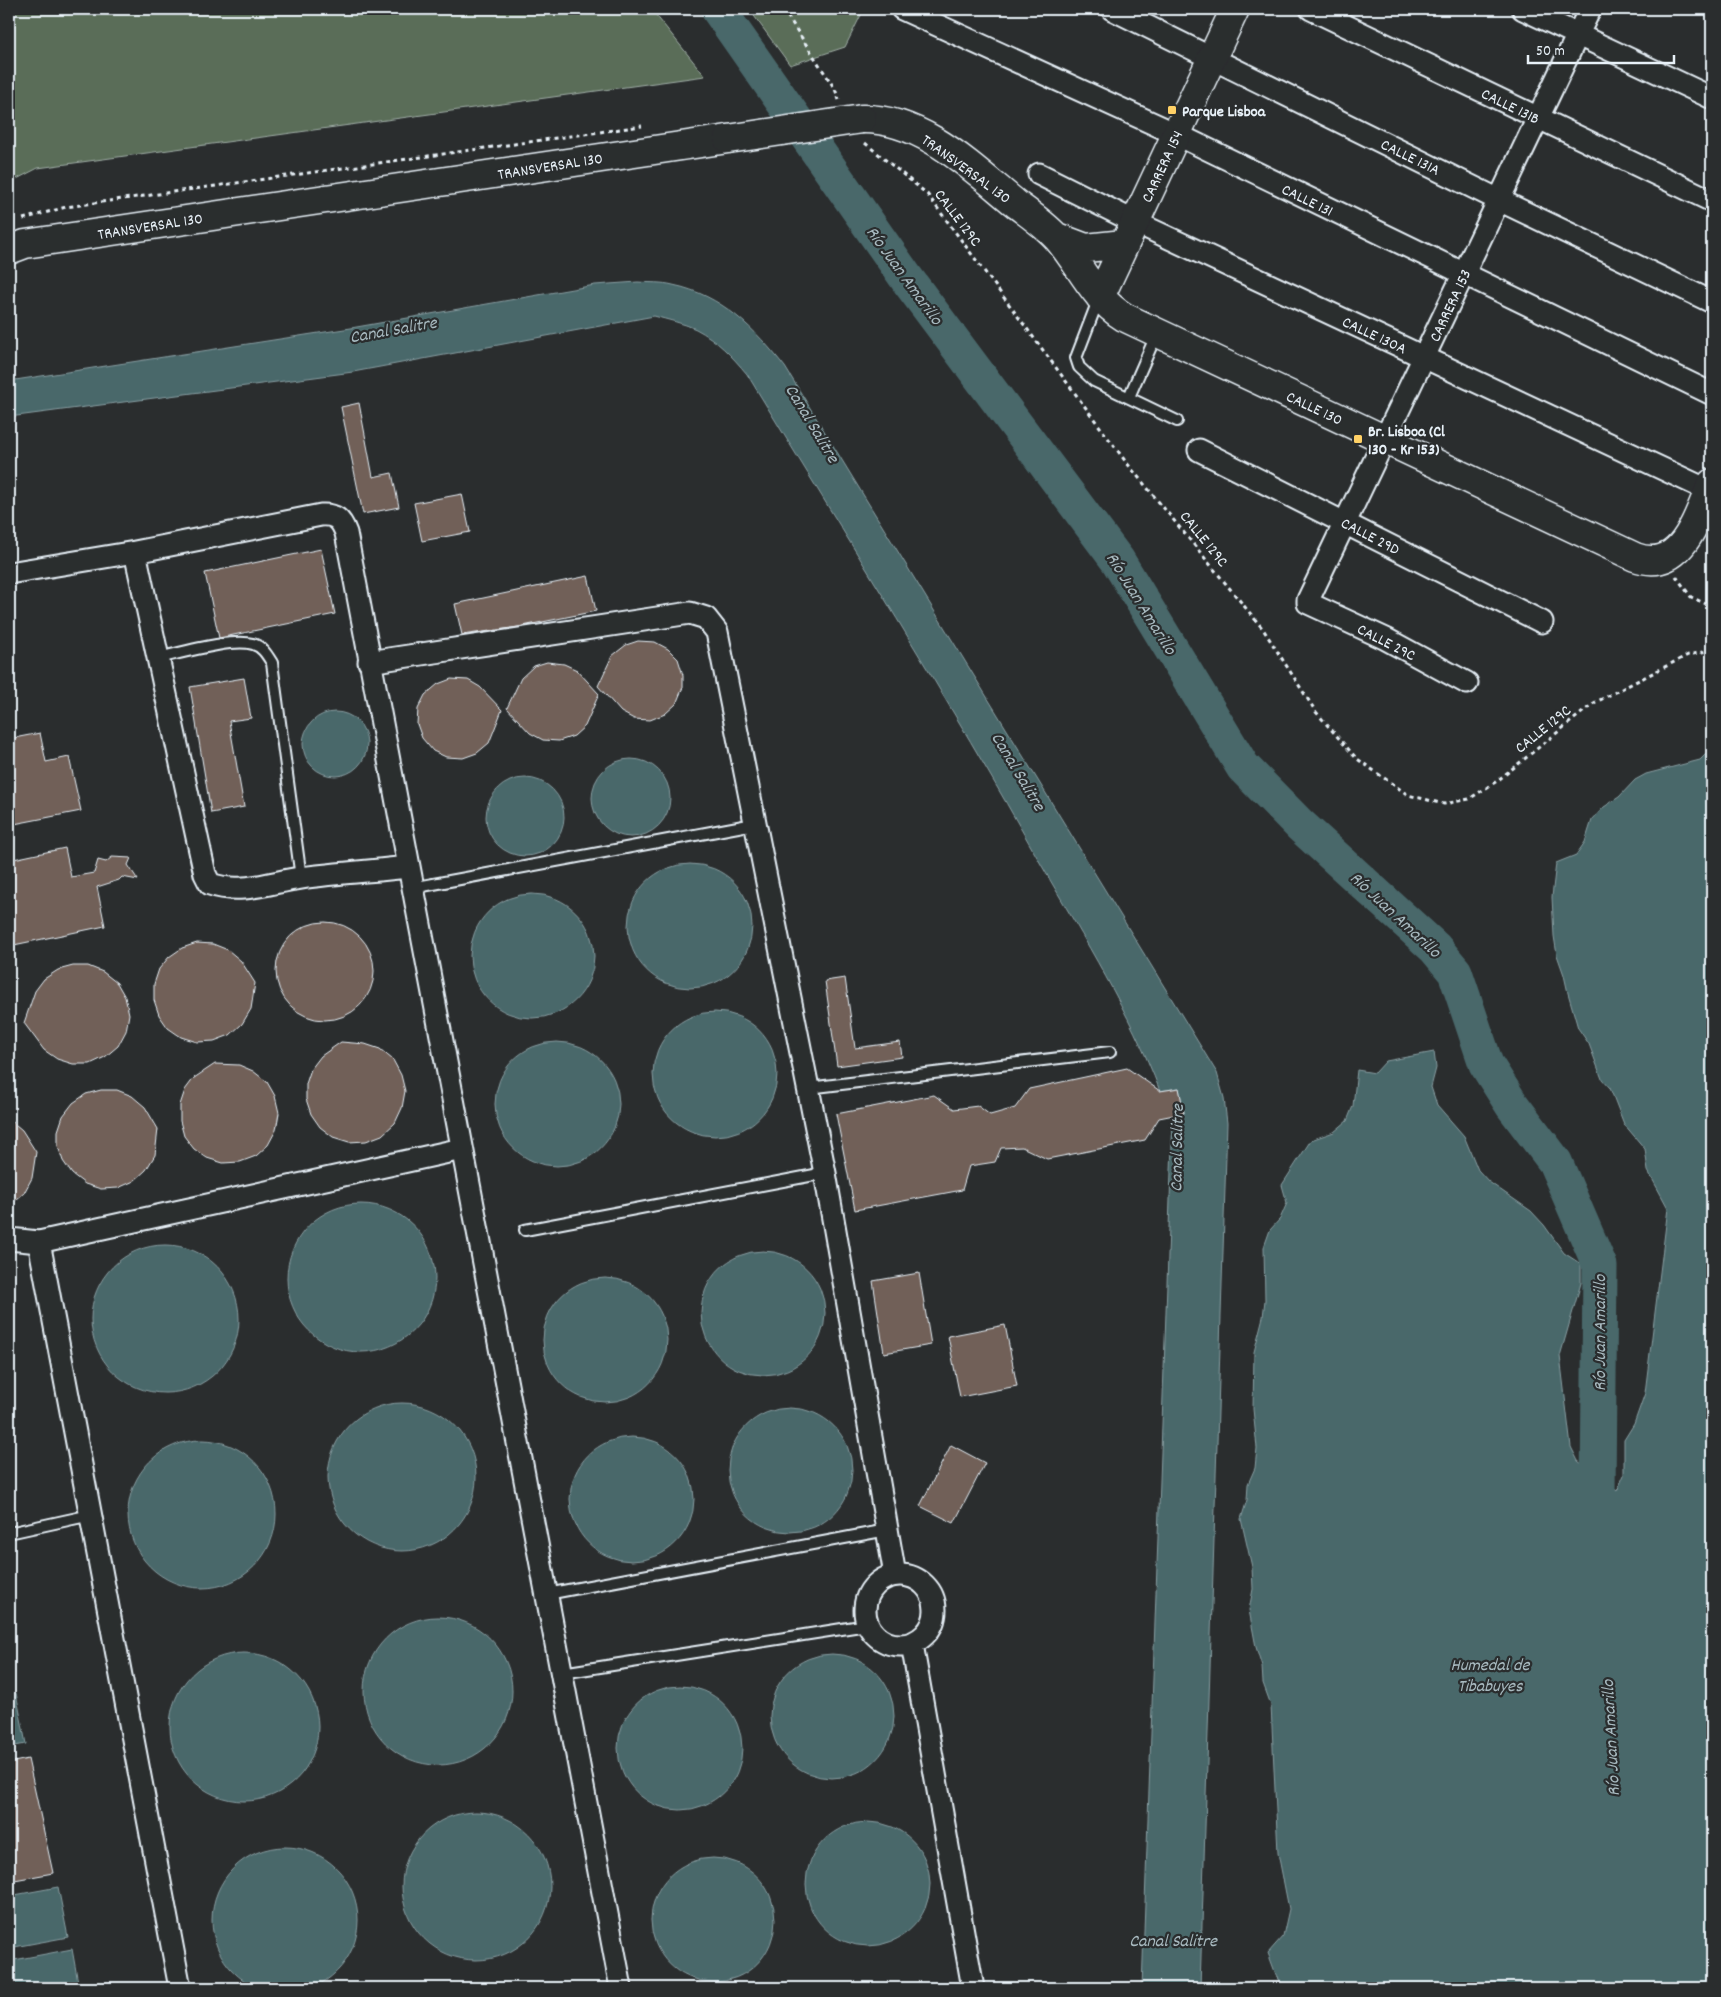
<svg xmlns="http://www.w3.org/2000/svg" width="1721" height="1997" font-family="Dekko,sans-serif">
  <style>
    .green { fill: #5a6d58; stroke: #a1afa8 }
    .water { fill: #49686b; stroke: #899fa3 }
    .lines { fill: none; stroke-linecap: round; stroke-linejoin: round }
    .river { stroke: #49686b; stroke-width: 35 }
    .building { fill: #716058; stroke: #e8f1f8 }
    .lane-casing { stroke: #e8f1f8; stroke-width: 14 }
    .street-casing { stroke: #e8f1f8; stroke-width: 25 }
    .secondary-casing { stroke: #e8f1f8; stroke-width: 31 }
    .path { stroke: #e8f1f8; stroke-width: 3; stroke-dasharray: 4 4; stroke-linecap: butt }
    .lane { stroke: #2a2d2e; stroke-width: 10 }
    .street { stroke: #2a2d2e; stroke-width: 21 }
    .secondary { stroke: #2a2d2e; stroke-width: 28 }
    .secondary-bridge-casing { stroke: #e8f1f8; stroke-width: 31; stroke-linecap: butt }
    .secondary-bridge { stroke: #2a2d2e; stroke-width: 28 }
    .poi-dot { fill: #ffd166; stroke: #2a2d2e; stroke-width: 2 }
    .labels { text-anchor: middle; stroke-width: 4.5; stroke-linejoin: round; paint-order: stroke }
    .street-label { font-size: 16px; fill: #e8f1f8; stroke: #2a2d2e }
    .poi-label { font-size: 16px; font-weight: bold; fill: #e8f1f8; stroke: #2a2d2e; text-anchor: start }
    .water-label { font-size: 18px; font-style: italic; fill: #a8bac0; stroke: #2a2d2e }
  </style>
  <rect width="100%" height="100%" fill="#2a2d2e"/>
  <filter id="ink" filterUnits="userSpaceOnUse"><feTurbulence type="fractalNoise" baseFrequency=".02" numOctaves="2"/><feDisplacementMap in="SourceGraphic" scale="10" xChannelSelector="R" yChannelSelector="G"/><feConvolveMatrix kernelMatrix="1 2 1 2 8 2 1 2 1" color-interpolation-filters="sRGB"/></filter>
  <g filter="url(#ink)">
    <path class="green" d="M9 9H651L705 76 38 168 9 183Z
      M749 9H864L845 47 790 65Z"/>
    <path class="water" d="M638 282C649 283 662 282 673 285 722 295 755 329 785 367L1217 1073 1224 1098 1227 1123 1200 1988H1142L1173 1115 1184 1113 1179 1088 1160 1091C1130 1012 1084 939 1042 866 949 699 846 537 747 374 732 356 717 340 696 329 683 323 668 320 654 316L353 372 9 417V381L351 328 595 285Z
      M303 744a32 32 0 1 1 64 0a32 32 0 1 1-64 0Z
      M1712 748V1988H1281L1268 1953 1283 1936 1289 1909 1278 1853 1271 1705 1263 1683 1262 1666 1256 1647 1249 1610 1253 1589 1252 1567 1241 1519 1247 1500 1248 1484 1255 1468 1257 1448 1253 1409 1254 1352 1263 1317 1265 1300 1264 1247 1270 1230 1280 1219 1287 1203 1282 1185 1311 1140 1334 1132 1347 1121 1353 1106 1357 1070 1375 1073 1386 1061 1434 1052 1436 1068 1431 1087 1437 1105 1464 1136 1478 1170 1489 1182 1531 1211 1544 1225 1564 1253 1581 1264V1283L1560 1356 1571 1447 1578 1461 1617 1491 1624 1475V1440L1634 1424 1645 1393 1668 1208 1648 1171 1645 1149 1624 1124 1610 1088 1602 1079 1589 1044 1578 1028 1568 993 1564 975 1557 955 1554 936 1552 897 1556 863 1576 855 1585 842 1592 820 1604 807 1619 797 1635 780 1646 774 1700 760Z
      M592 798a39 39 0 1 1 78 0a39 39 0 1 1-78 0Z
      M486 817a39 39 0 1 1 78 0a39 39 0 1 1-78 0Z
      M628 926a62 62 0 1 1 124 0a62 62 0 1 1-124 0Z
      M470 956a62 62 0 1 1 124 0a62 62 0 1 1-124 0Z
      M653 1074a62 62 0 1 1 124 0a62 62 0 1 1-124 0Z
      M495 1104a62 62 0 1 1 124 0a62 62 0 1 1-124 0Z
      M287 1278a74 74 0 1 1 148 0a74 74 0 1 1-148 0Z
      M91 1319a74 74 0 1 1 148 0a74 74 0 1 1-148 0Z
      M701 1313a62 62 0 1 1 124 0a62 62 0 1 1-124 0Z
      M543 1340a62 62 0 1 1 124 0a62 62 0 1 1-124 0Z
      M328 1477a74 74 0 1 1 148 0a74 74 0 1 1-148 0Z
      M728 1470a62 62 0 1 1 124 0a62 62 0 1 1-124 0Z
      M570 1499a62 62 0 1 1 124 0a62 62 0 1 1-124 0Z
      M128 1514a74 74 0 1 1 148 0a74 74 0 1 1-148 0Z
      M364 1691a74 74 0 1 1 148 0a74 74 0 1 1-148 0Z
      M170 1727a74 74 0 1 1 148 0a74 74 0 1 1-148 0Z
      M770 1716a62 62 0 1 1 124 0a62 62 0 1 1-124 0Z
      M618 1748a62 62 0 1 1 124 0a62 62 0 1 1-124 0Z
      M16 1693 26 1744 9 1747V1695Z
      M402 1886a74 74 0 1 1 148 0a74 74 0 1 1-148 0Z
      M806 1884a62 62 0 1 1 124 0a62 62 0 1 1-124 0Z
      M212 1920a73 73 0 1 1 146 0a73 73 0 1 1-146 0Z
      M651 1920a62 62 0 1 1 124 0a62 62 0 1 1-124 0Z
      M58 1887 68 1937 9 1948V1896Z
      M72 1949 79 1988H9V1961Z"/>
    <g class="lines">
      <path class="river" d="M718 9 907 279 1118 561 1243 767 1300 825 1435 948 1455 972 1486 1064 1512 1105 1555 1162 1600 1266 1598 1492 1600 1525"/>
    </g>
    <path class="building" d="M359 403 373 477 392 473 399 507 363 514 341 407Z
      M462 494 470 532 422 541 414 503Z
      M321 549 335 614 219 638 205 573Z
      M588 576 596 611 518 627 462 635 455 604Z
      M638 641 655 642 668 649 678 659 683 675V687L676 704 665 714 650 720 634 719 621 712 598 686 612 656 626 645Z
      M547 662 564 664 577 670 599 694 585 726 574 736 559 741 543 740 530 733 507 708 521 678 534 666Z
      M244 678 251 718 229 721 244 807 211 813 190 687Z
      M451 679 468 680 480 687 502 710 489 743 477 753 463 758 446 757 433 751 422 738 417 724 418 709 425 695 438 684Z
      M40 733 46 762 69 757 81 811 9 825V739Z
      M65 848 71 877 94 873 98 860 106 862 112 857 131 858 128 865 138 880 122 877 119 880 97 887 105 926 9 946V860Z
      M276 971a49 49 0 1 1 98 0a49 49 0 1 1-98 0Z
      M197 943 213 944 228 950 241 961 255 983 251 1009 242 1024 230 1035 214 1041 197 1042 181 1037 168 1028 159 1015 154 1000V984L159 969 169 957 182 948Z
      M73 966H88L103 972 117 983 125 997 129 1014 126 1031 118 1046 105 1057 90 1064H73L57 1059 44 1050 24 1023 35 991 44 979 58 970Z
      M845 978 855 1048 900 1042 902 1057 837 1066 825 981Z
      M341 1042 365 1044 380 1049 393 1060 401 1075 405 1091 402 1108 395 1123 382 1135 366 1141 349 1142 333 1137 320 1127 311 1114 306 1099V1084L311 1069 321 1056Z
      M215 1064 239 1065 253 1071 267 1082 275 1096 279 1113 276 1130 268 1145 256 1156 240 1162 223 1163 207 1158 194 1149 184 1136 180 1121V1105L185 1090 194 1078Z
      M1127 1068 1160 1091 1179 1088 1184 1113 1159 1118 1145 1140 1047 1159 1022 1147 1001 1148 995 1162 969 1166 962 1190 855 1210 836 1114 934 1095 954 1109 978 1106 990 1115 1015 1108 1029 1089Z
      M101 1090H117L132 1096 145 1107 158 1129 155 1155 146 1170 134 1181 118 1188 101 1189 85 1184 72 1174 63 1161 58 1146V1131L63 1116 73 1103 86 1094Z
      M9 1119 22 1130 36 1152 32 1178 24 1193 9 1206Z
      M919 1273 931 1345 884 1353 873 1281Z
      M1005 1325 1017 1386 960 1397 948 1336Z
      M951 1445 985 1463 954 1523 920 1506Z
      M28 1759 53 1873 9 1881V1763Z"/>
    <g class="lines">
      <defs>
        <path id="lane" d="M1099 298 1076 358 1079 367 1094 381 1177 421
          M1129 397 1157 333
          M158 658C181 653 232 638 253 644 263 647 267 655 272 663L301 878
          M412 888 754 824
          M808 1088 1110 1052
          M525 1230 825 1173
          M9 1533 91 1515
          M547 1594 887 1530
          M562 1673 867 1625"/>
        <path id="street" d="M902 9 1176 134 1712 394
          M1112 9 1499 200 1712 302
          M1311 9 1712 201
          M1523 9 1712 98
          M1039 174 1135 222 1712 492
          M1199 450 1542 622
          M135 552 205 874 210 884C241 895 271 882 301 878 337 873 373 871 409 867
          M9 573 135 552 321 515C335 514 341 519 346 533L621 1988
          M369 662 690 613 706 618 717 632 825 1173 895 1575
          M1467 683 1386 639 1308 603V600L1590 9
          M9 1239 39 1242
          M865 1610a35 35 0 1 1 70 0a35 35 0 1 1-70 0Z
          M912 1644 973 1988
          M180 1988 39 1242 462 1149"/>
        <path id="secondary" d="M862 119C922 118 971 167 1015 203 1029 214 1047 226 1058 239 1081 266 1093 298 1124 317L1635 557C1683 574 1697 517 1712 483
          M1057 237 1086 248 1124 244
          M9 250 25 244 728 139
          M1100 297 1235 9"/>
      </defs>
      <use href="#lane" class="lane-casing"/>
      <use href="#street" class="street-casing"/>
      <use href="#secondary" class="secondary-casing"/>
      <path class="path" d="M783 9 835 89 839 100
        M865 143 927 194 1126 462 1263 629 1316 712 1356 758 1408 795 1444 804 1469 799 1497 781 1594 703 1688 655 1712 650
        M23 219 66 207 642 126
        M1676 576 1691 597 1706 604 1712 602"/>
      <use href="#lane" class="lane"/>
      <use href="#street" class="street"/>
      <use href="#secondary" class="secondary"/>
      <defs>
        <path id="secondary-bridge" d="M728 139 862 119"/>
      </defs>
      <use href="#secondary-bridge" class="secondary-bridge-casing"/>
      <use href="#secondary-bridge" class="secondary-bridge"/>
    </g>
  </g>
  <g class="poi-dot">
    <rect x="1167" y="105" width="10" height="10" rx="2.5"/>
    <rect x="1353" y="434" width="10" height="10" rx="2.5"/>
  </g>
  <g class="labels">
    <g class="street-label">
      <text transform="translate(1511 105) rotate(26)" y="6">CALLE 131B</text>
      <text transform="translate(1411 156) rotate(26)" y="6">CALLE 131A</text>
      <text transform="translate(550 165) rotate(-9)" y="6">TRANSVERSAL 130</text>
      <text transform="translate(1161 166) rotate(-65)" y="6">CARRERA 154</text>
      <text transform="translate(967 168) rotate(36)" y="6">TRANSVERSAL 130</text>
      <text transform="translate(1308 199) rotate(26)" y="6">CALLE 131</text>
      <text transform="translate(959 217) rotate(53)" y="6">CALLE 129C</text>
      <text transform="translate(150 225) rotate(-9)" y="6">TRANSVERSAL 130</text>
      <text transform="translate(1449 305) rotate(-65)" y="6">CARRERA 153</text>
      <text transform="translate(1375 334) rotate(25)" y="6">CALLE 130A</text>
      <text transform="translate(1315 407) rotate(25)" y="6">CALLE 130</text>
      <text transform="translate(1371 535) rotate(27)" y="6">CALLE 29D</text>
      <text transform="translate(1205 538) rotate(51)" y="6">CALLE 129C</text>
      <text transform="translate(1387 641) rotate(27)" y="6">CALLE 29C</text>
      <text transform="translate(1542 728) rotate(-39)" y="6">CALLE 129C</text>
    </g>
    <g class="poi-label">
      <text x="1182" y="116">Parque Lisboa</text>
      <text x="1368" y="436">Br. Lisboa (Cl<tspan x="1368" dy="18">130 - Kr 153)</tspan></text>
    </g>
    <g class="water-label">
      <text transform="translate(905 275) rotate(54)" y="6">Río Juan Amarillo</text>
      <text transform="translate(393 329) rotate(-10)" y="6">Canal Salitre</text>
      <text transform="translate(813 423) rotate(59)" y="6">Canal Salitre</text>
      <text transform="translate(1142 603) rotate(58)" y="6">Río Juan Amarillo</text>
      <text transform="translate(1019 771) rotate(59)" y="6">Canal Salitre</text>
      <text transform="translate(1396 914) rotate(43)" y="6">Río Juan Amarillo</text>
      <text transform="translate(1176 1148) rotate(-89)" y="6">Canal Salitre</text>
      <text transform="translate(1599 1333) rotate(-90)" y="6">Río Juan Amarillo</text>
      <text x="1490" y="1670">Humedal de<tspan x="1490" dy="21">Tibabuyes</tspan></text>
      <text transform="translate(1610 1738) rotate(-93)" y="6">Río Juan Amarillo</text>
      <text x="1173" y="1946">Canal Salitre</text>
    </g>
  </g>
  <rect width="1721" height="1997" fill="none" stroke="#2a2d2e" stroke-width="30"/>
  <rect x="15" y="15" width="1691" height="1967" fill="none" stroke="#e8f1f8" stroke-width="2" filter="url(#ink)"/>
  <path d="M1528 55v8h146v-8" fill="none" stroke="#e8f1f8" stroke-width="2.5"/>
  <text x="1536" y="55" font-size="15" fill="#e8f1f8" stroke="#2a2d2e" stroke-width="4" paint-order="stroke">50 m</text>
</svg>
